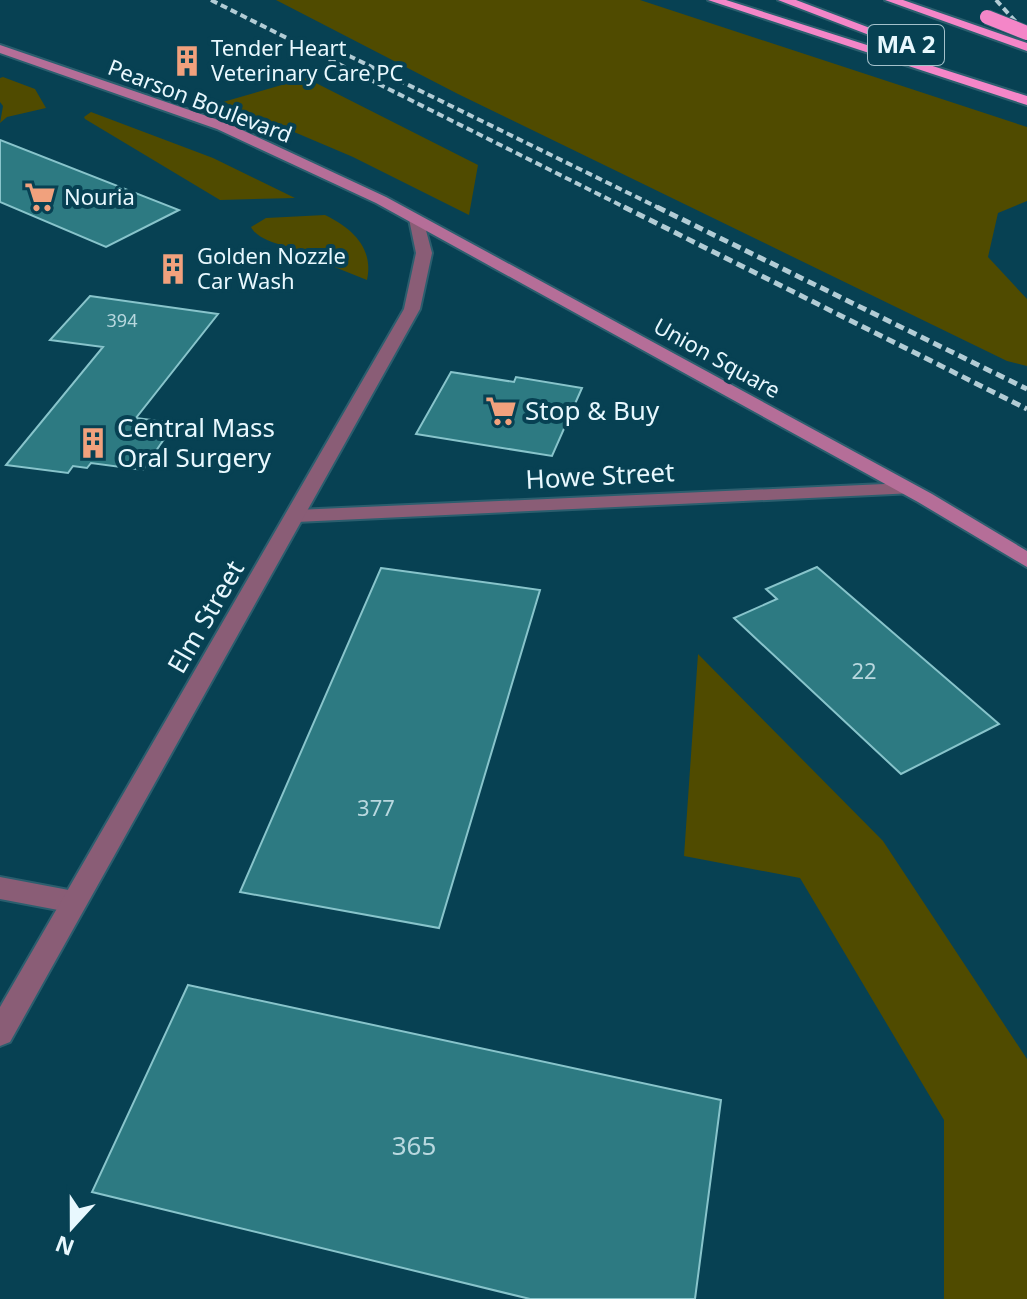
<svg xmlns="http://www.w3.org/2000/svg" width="1027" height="1299" font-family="'Noto Sans',sans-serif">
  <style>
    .green { fill: #504b00 }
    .building { fill: #2d7a82; stroke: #88c4cb; stroke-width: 2 }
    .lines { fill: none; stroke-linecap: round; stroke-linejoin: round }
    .minor-casing { stroke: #2b5e6e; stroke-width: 4 }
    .tertiary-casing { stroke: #2b5e6e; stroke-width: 4 }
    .secondary-casing { stroke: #2b5e6e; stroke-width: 4 }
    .motorway-casing { stroke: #2b5e6e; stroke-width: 4 }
    .minor { fill: #8a5d76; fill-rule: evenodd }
    .tertiary { fill: #8a5d76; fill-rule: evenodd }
    .secondary { fill: #b56e98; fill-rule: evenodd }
    .motorway { fill: #f486c8; fill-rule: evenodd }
    .rail-far1 { stroke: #b2ccd5; stroke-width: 4; stroke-dasharray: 7 4; stroke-linecap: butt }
    .rail { stroke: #b2ccd5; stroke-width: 5; stroke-dasharray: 9 5; stroke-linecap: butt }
    .motorway-bridge-casing { stroke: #2b5e6e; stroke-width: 16; stroke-linecap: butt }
    .motorway-bridge { stroke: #f486c8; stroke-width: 14 }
    .labels { text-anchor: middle; stroke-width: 8; stroke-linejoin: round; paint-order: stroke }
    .far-number-label { font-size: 18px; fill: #b9d8df }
    .far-poi-label { font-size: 22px; fill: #e8f8fe; stroke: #074153; text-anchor: start }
    .far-street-label { font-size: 22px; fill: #e8f8fe; stroke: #074153 }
    .number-label { font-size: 22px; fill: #b9d8df }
    .shield { fill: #074153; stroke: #a4c1cb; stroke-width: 2 }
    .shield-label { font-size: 24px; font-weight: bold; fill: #e8f8fe }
    .poi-label { font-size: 26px; fill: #e8f8fe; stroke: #074153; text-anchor: start }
    .street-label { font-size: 26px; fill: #e8f8fe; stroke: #074153 }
    .near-number-label { font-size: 26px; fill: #b9d8df }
  </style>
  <rect width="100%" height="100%" fill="#074153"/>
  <path class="green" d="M276 0H640L1027 127V201L998 213 988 257 1027 299V366L1007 361 458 94Z
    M3 77 35 89 46 108 7 117 0 123 3 106 0 102V78Z
    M306 78 478 165 469 215 353 157 223 102Z
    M91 112 213 158 295 198 220 200 85 119 84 117Z
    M325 215C352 228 374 248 367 280L332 266 329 258C308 248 261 247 251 227L266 218Z
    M698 654 883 841 1027 1059V1299H944V1120L800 878 684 856Z"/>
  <path class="building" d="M0 140 179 210 106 247 0 202Z
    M90 296 218 314 136 418 175 423 143 470 91 463 87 468 73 466 68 473 6 465 103 347 50 340Z
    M451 372 514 382 516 377 582 388 552 456 416 434Z
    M817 567 999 724 901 774 734 618 777 599 766 589Z
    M381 568 540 590 439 928 240 892Z
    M188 985 721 1100 695 1299H530L92 1192Z"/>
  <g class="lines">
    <defs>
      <path id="minor" d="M907 483 914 485 917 489 914 493 296 522 286 516 296 510Z
        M0 877 74 891 83 894 87 902 83 910 74 913 0 899Z"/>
      <path id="tertiary" d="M416 215 423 219 432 253 420 309 10 1042 0 1046V1007L404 309 416 253 409 219Z"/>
      <path id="secondary" d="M0 45 227 123 386 197 932 494 1027 551V567L918 502 376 203 217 129 0 53Z"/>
      <path id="motorway" d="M708 0H726L1027 96V105Z
        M778 0H796L928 50 916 53Z
        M885 0H903L1027 43V51Z"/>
    </defs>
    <use href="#minor" class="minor-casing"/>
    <use href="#tertiary" class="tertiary-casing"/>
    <use href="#secondary" class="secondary-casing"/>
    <use href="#motorway" class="motorway-casing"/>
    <use href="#minor" class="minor"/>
    <use href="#tertiary" class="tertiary"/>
    <use href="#secondary" class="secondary"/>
    <use href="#motorway" class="motorway"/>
    <path class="rail-far1" d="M211 0 628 209
      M996 0 1027 34
      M329 46 661 209"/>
    <path class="rail" d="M624 207 1027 409
      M657 207 1027 389"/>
    <defs>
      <path id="motorway-bridge" d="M987 17 1027 33"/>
    </defs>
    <use href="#motorway-bridge" class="motorway-bridge-casing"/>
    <use href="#motorway-bridge" class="motorway-bridge"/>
  </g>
  <defs>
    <symbol id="building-bare" viewBox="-9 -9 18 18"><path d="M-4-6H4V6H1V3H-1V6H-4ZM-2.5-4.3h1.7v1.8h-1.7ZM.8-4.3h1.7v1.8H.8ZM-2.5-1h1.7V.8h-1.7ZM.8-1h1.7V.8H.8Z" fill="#f1a17d" stroke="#074153" stroke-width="2.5" paint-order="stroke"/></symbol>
    <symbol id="supermarket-bare" viewBox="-9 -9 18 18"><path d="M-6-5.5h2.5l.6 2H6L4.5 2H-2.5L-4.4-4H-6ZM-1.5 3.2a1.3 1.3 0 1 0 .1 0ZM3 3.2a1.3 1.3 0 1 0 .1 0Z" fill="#f1a17d" stroke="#074153" stroke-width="2.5" paint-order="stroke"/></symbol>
  </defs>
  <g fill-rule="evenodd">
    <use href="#building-bare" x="165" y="39" width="44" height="44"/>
    <use href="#supermarket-bare" x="18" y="175" width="44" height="44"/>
    <use href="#building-bare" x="151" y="247" width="44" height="44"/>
    <use href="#supermarket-bare" x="479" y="389" width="44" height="44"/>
    <use href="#building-bare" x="71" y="421" width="44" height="44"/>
  </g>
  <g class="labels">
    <g class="far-number-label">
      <text x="122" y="327">394</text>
    </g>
    <g class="far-poi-label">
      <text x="211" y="56">Tender Heart<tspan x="211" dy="25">Veterinary Care PC</tspan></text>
      <text x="64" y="205">Nouria</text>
      <text x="197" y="264">Golden Nozzle<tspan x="197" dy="25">Car Wash</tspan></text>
    </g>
    <g class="far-street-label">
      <text transform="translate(200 101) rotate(21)" y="8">Pearson Boulevard</text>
      <text transform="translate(717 358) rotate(29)" y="8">Union Square</text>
    </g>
    <g class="number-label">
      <text x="864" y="679">22</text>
      <text x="376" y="816">377</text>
    </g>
    <rect class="shield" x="868" y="25" width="76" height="40" rx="6"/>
    <g class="shield-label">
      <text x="906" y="53">MA 2</text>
    </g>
    <g class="poi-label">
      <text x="525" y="420">Stop &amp; Buy</text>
      <text x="117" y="437">Central Mass<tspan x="117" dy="30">Oral Surgery</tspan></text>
    </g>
    <g class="street-label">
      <text transform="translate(600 476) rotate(-3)" y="9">Howe Street</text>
      <text transform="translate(206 617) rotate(-60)" y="9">Elm Street</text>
    </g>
    <g class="near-number-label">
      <text x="414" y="1155">365</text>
    </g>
  </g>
  <g transform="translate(72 1227) rotate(201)" stroke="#074153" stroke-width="6" paint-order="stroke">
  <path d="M0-6L14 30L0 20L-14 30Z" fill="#e8f8fe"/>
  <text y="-12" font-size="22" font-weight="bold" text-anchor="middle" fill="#e8f8fe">N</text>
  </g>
</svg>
